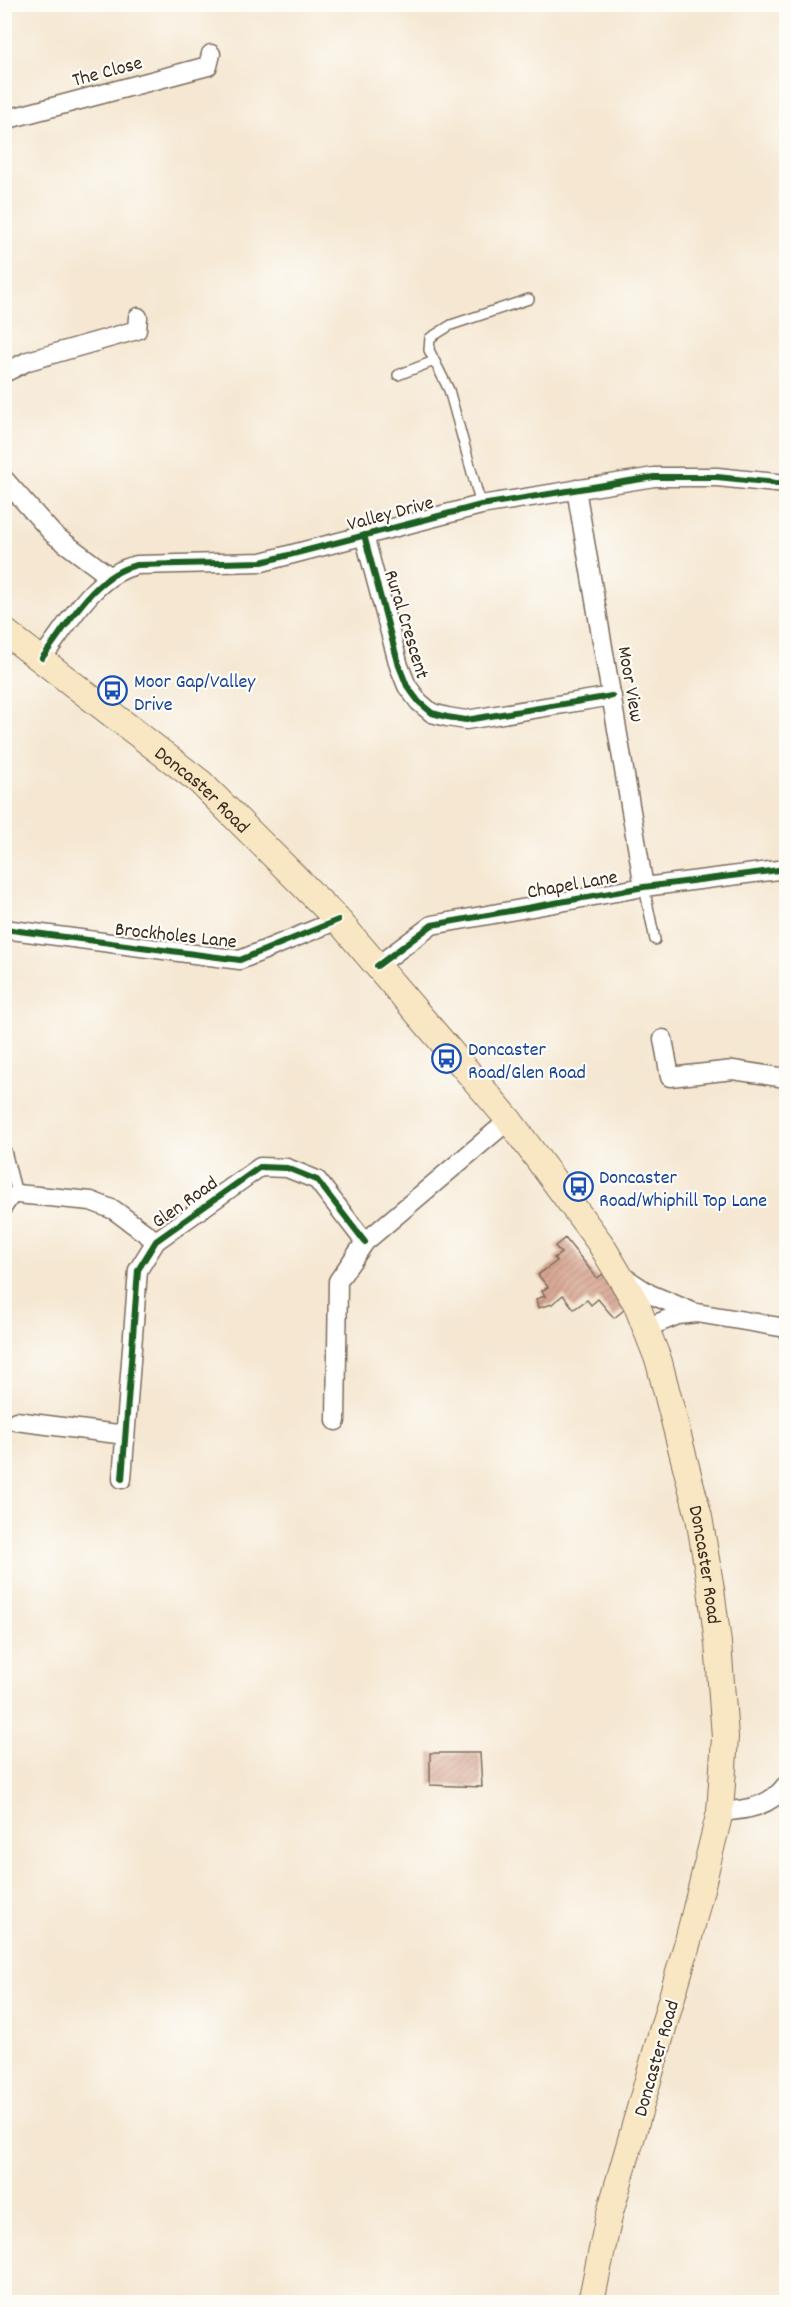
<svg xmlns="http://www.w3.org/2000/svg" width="791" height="2307" font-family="Dekko,sans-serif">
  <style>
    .building { fill: url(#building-hatch) }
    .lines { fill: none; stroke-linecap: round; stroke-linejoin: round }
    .service-casing { stroke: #7c6c5d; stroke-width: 12 }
    .minor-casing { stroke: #7c6c5d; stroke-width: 21 }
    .secondary-casing { stroke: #7c6c5d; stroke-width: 28 }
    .service { stroke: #fff; stroke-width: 9 }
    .minor { stroke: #fff; stroke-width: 18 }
    .secondary { stroke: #f9e7c3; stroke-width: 26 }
    .cycleway-casing { stroke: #fdfcf7; stroke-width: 10 }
    .cycleway { stroke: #1b5e20; stroke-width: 6 }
    .labels { text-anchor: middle; stroke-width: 4.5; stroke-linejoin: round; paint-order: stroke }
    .street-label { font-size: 20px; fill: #3b2a1e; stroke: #fdfcf7 }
    .transit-label { font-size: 20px; fill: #164399; stroke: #fdfcf7; text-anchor: start }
  </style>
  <defs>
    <pattern id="building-hatch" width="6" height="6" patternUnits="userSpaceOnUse" patternTransform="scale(1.5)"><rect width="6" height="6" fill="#d6a18b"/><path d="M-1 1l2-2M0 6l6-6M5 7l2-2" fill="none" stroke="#af8371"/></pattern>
  </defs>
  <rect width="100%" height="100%" fill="#fdfcf7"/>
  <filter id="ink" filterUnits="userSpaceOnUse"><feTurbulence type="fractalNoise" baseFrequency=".0167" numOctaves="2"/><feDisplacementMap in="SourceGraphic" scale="12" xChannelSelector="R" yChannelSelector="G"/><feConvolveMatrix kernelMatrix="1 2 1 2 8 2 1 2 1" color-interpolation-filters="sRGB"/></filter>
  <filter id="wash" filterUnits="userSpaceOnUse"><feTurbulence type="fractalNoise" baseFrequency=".008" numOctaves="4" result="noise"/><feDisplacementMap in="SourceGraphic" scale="24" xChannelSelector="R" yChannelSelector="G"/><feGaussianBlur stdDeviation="1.35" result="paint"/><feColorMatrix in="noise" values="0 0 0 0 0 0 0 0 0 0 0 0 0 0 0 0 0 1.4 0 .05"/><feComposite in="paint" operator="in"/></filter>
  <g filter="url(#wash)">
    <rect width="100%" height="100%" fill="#f5e7d1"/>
    <g id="blocks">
      <path class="building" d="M565 1238 597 1278 603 1274 629 1306 614 1318 598 1299 591 1305 587 1300 574 1309 563 1295 552 1304 538 1308 536 1299 545 1296 542 1291 548 1287 538 1275 557 1261 554 1258 561 1253 555 1246Z
        M430 1753H480L482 1787 430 1785Z"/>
    </g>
  </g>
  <g filter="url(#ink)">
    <use href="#blocks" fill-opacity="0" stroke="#7c6c5d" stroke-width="1.5"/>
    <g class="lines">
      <defs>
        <path id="service" d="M398 375 434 361
          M481 505 449 390 429 350 430 338 451 325 529 299
          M644 887 655 940
          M4 1213 17 1194 6 1151"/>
        <path id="minor" d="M4 120 208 66 211 54
          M4 373 28 361 137 330 138 317
          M4 479 53 534 109 576
          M576 489 644 887
          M364 535 399 666 407 686 419 702 432 713 447 717 466 720 612 696
          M42 658C68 625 94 574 137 565L262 562 481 505 654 477H717L786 484
          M4 929 240 960 338 920
          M377 966 432 925 644 887 786 869
          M663 1039 670 1077 733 1070 786 1078
          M17 1194 91 1201 114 1210 156 1241
          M624 1277 650 1294 695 1313
          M646 1328 678 1315 697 1313 786 1328
          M16 1421 125 1435
          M336 1421 338 1281 365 1242 509 1120
          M122 1479 138 1270 156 1241 260 1167 287 1168 317 1180 365 1242
          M720 1812C746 1810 770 1807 786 1785"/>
        <g id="secondary">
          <path id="s1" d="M4 631 200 782 338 920 509 1120 600 1243 636 1303 659 1362 699 1517 711 1589 718 1643 725 1737 722 1783 720 1812 688 1941 609 2216 591 2302"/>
        </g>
      </defs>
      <use href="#service" class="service-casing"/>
      <use href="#minor" class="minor-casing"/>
      <use href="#secondary" class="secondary-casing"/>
      <use href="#service" class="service"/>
      <use href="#minor" class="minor"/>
      <use href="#secondary" class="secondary"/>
      <defs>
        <path id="cycleway" d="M364 535 399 666 407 686 419 702 432 713 447 717 466 720 612 696
          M42 658C68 625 94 574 137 565L262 562 481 505 654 477H717L786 484
          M4 929 240 960 338 920
          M377 966 432 925 644 887 786 869
          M122 1479 138 1270 156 1241 260 1167 287 1168 317 1180 365 1242"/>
      </defs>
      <use href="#cycleway" class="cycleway-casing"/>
      <use href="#cycleway" class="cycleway"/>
    </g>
  </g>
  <defs>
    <symbol id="bus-ring" viewBox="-11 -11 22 22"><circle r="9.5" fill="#fdfcf7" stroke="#1a4fb4" stroke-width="1.5"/><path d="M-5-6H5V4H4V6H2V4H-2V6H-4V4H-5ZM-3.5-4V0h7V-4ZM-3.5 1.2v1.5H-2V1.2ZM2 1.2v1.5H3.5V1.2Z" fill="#1a4fb4"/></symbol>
  </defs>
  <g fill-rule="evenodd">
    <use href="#bus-ring" x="96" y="674" width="33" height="33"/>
    <use href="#bus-ring" x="430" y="1042" width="33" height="33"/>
    <use href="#bus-ring" x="562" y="1170" width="33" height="33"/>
  </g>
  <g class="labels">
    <g class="street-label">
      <text transform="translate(107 70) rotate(-15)" y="7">The Close</text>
      <text transform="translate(390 512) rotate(-15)" y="7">Valley Drive</text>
      <text transform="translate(408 624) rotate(73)" y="7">Rural Crescent</text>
      <text transform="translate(632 684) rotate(80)" y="7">Moor View</text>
      <text dy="7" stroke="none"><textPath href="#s1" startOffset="254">Doncaster Road</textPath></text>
      <text transform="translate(572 883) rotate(-10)" y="7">Chapel Lane</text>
      <text transform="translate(176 934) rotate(6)" y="7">Brockholes Lane</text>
      <text transform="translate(184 1201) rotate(-35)" y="7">Glen Road</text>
      <text dy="7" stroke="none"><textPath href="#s1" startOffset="1200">Doncaster Road</textPath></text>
      <text transform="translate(655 2058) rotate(-74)" y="7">Doncaster Road</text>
    </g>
    <g class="transit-label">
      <text x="134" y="687">Moor Gap/Valley<tspan x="134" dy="23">Drive</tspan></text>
      <text x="468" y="1055">Doncaster<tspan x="468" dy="23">Road/Glen Road</tspan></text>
      <text x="599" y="1183">Doncaster<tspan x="599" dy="23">Road/Whiphill Top Lane</tspan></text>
    </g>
  </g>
  <rect width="791" height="2307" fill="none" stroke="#fdfcf7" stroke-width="24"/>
</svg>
